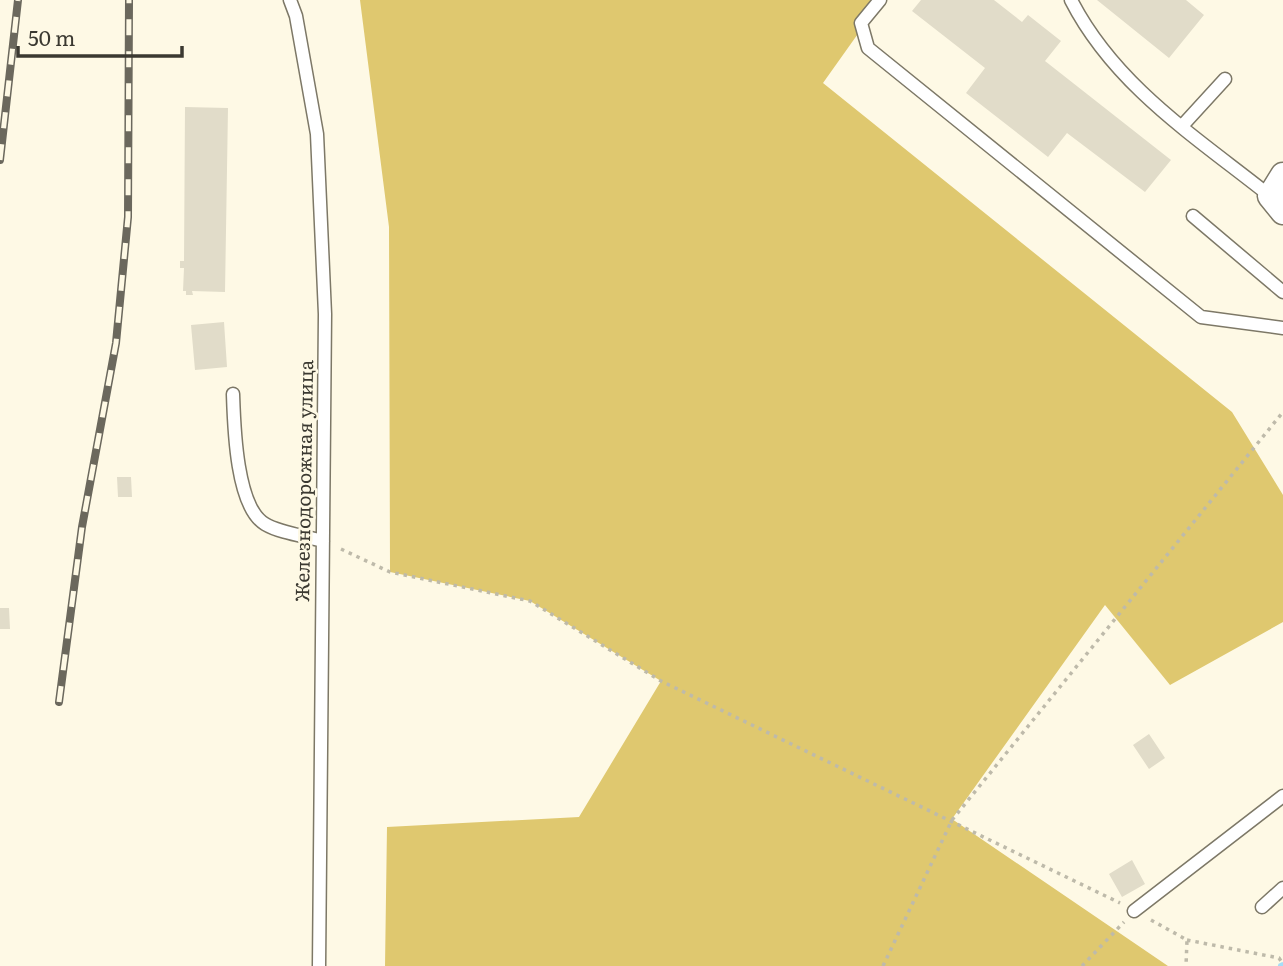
<svg xmlns="http://www.w3.org/2000/svg" width="1283" height="966" font-family="Literata,serif">
  <style>
    .green { fill: #dfc86f }
    .lines { fill: none; stroke-linecap: round; stroke-linejoin: round }
    .stream { stroke: #a4def8; stroke-width: 6 }
    .building { fill: #e1dcc9 }
    .service-casing { stroke: #7d7867; stroke-width: 15 }
    .minor-casing { stroke: #7d7867; stroke-width: 27 }
    .path { stroke: #bebaaa; stroke-width: 3.5; stroke-dasharray: 3.5 5; stroke-linecap: butt }
    .service { stroke: #fff; stroke-width: 12 }
    .minor { stroke: #fff; stroke-width: 24 }
    .rail-casing { stroke: #6b685d; stroke-width: 8 }
    .rail { stroke: #fef9e5; stroke-width: 5; stroke-dasharray: 16; stroke-linecap: butt }
    .labels { text-anchor: middle; stroke-width: 5; stroke-linejoin: round; paint-order: stroke }
    .street-label { font-size: 19px; fill: #3b3931; stroke: #fef9e5 }
  </style>
  <rect width="100%" height="100%" fill="#fef9e5"/>
  <path class="green" d="M360 0H882L823 83 1232 412 1283 495V622L1170 685 1105 605 952 819 1168 966H385L387 827 579 817 661 681 530 601 390 572 389 227Z"/>
  <g class="lines">
    <path class="stream" d="M1281 966 1283 965"/>
  </g>
  <path class="building" d="M921 0H994L1022 22 1028 15 1061 41 1045 61 1171 160 1145 192 1067 133 1048 157 966 93 985 68 912 11Z
    M1097 0H1186L1204 15 1169 58Z
    M185 107 228 108 225 292 192 291 193 295H186V291H183L184 268H180V261H184Z
    M224 322 227 367 195 370 191 325Z
    M117 477H131L132 497H118Z
    M0 608H9L10 629H0Z
    M1149 734 1165 758 1149 769 1133 745Z
    M1132 860 1145 884 1122 897 1109 874Z"/>
  <g class="lines">
    <defs>
      <path id="service" d="M290 0 296 16 317 134 325 314 319 966
        M880 0 861 23 868 48 1201 317 1283 328
        M1071 0C1115 86 1196 137 1270 196
        M1182 126 1225 79
        M1193 216 1283 292
        M233 394C234 425 236 507 265 524 280 533 305 536 323 541
        M1262 907 1283 888
        M1134 911 1283 796"/>
      <path id="minor" d="M1283 175 1270 196 1283 212"/>
    </defs>
    <use href="#service" class="service-casing"/>
    <use href="#minor" class="minor-casing"/>
    <path class="path" d="M341 549 390 572 530 601 661 681 1120 903
      M1151 920 1187 940 1186 966
      M1187 940 1279 958 1283 964
      M883 966 952 820 1283 412
      M1082 966 1124 922"/>
    <use href="#service" class="service"/>
    <use href="#minor" class="minor"/>
    <defs>
      <path id="rail" d="M0 160 18 0
        M59 702 82 527 116 343 128 217 129 0"/>
    </defs>
    <use href="#rail" class="rail-casing"/>
    <use href="#rail" class="rail"/>
  </g>
  <g class="labels">
    <g class="street-label">
      <text transform="translate(304 481) rotate(-89)" y="7">Железнодорожная улица</text>
    </g>
  </g>
  <path d="M18 46v10h164v-10" fill="none" stroke="#3b3931" stroke-width="3.5"/>
  <text x="28" y="46" font-size="21" fill="#3b3931" stroke="#fef9e5" stroke-width="5" paint-order="stroke">50 m</text>
</svg>
